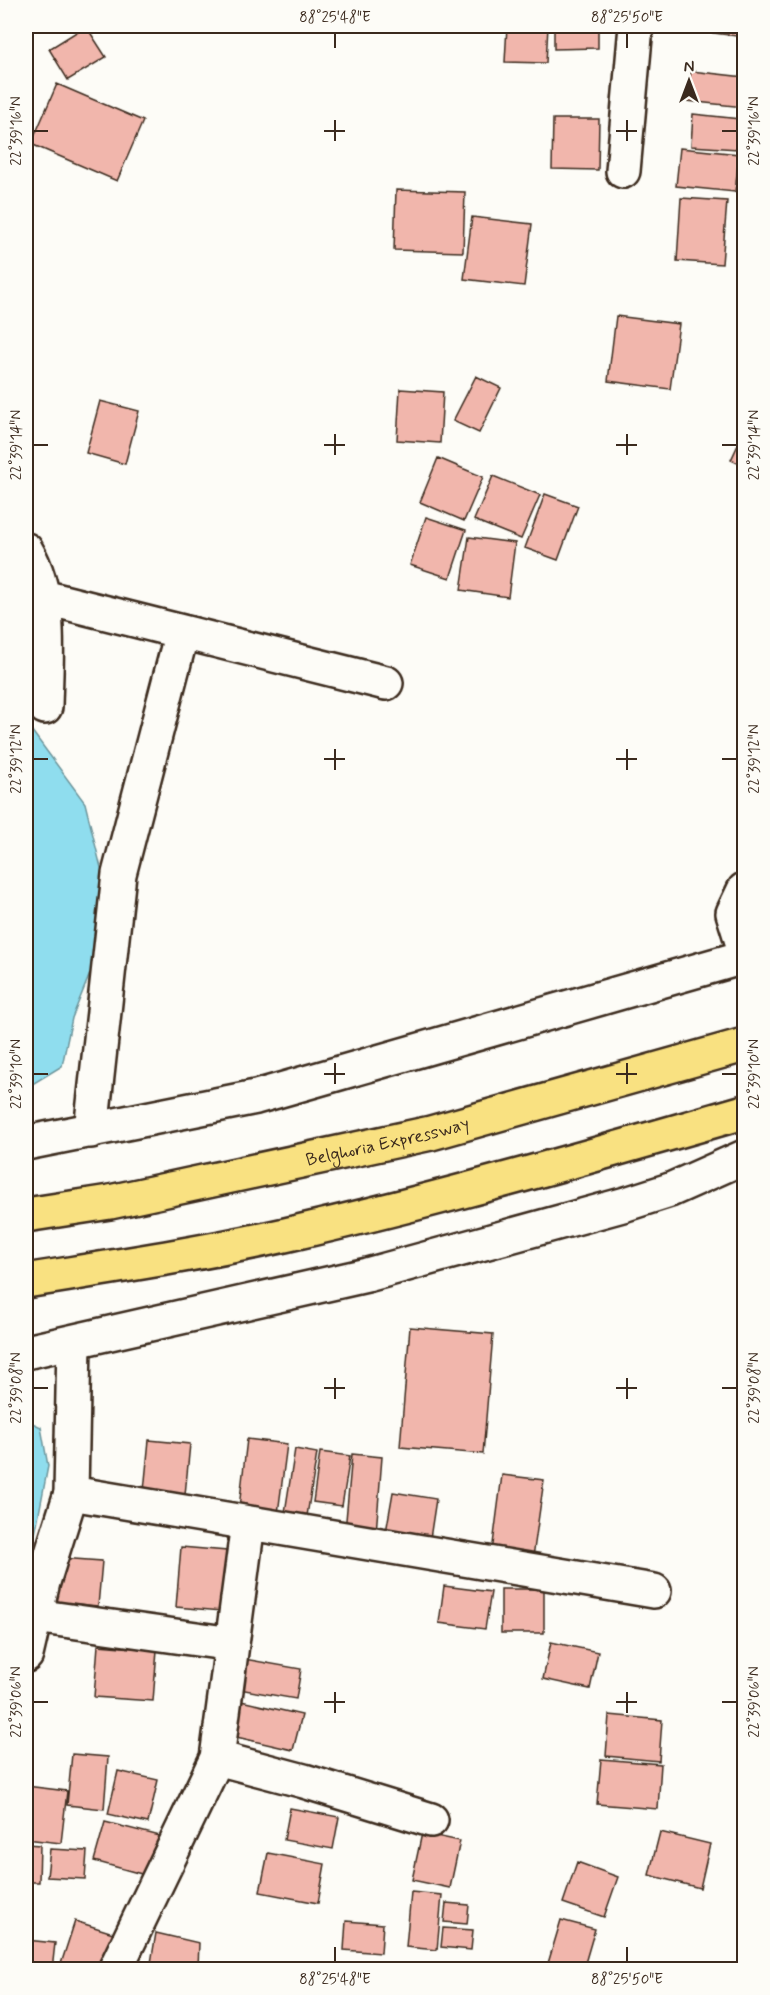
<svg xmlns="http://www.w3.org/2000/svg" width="770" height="1995" font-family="Mynerve,sans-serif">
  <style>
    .water { fill: #8fddee; stroke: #6d959b; stroke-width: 1.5 }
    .building { fill: #f1b6ac; stroke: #3b2a1e; stroke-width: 1.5 }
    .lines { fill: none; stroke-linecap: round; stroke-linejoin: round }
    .street-casing { stroke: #3b2a1e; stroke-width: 38 }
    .secondary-casing { stroke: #3b2a1e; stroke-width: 38 }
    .highway-casing { stroke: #3b2a1e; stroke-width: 38 }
    .street { stroke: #fdfcf7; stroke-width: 33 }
    .secondary { stroke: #fdfcf7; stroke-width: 33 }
    .highway { stroke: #f9e181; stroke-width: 33 }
    .ticks { fill: none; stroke: #3b2a1e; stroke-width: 2 }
    .labels { text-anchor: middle; stroke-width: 4.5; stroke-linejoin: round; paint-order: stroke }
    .street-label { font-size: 18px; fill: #3b2a1e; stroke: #fdfcf7 }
    .neatline { fill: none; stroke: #3b2a1e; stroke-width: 2 }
    .ticks-label { font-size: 15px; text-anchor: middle; fill: #3b2a1e }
  </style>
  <rect width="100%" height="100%" fill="#fdfcf7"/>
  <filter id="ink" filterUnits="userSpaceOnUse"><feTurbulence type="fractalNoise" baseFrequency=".0167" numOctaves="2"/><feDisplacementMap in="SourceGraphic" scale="12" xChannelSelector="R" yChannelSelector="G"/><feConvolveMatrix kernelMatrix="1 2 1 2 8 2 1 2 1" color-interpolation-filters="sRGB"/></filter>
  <g filter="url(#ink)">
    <path class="water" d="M26 723 85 803 105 884 98 954 72 1018 62 1066 26 1088Z
      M26 1420 41 1427 48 1466 26 1582Z"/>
    <path class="building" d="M86 26 106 57 68 80 49 49Z
      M507 26H548L546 63 505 62Z
      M554 26H598V48L554 49Z
      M700 26H744V37L699 31Z
      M691 71 744 77V107L687 101Z
      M26 76 31 77 26 109Z
      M57 84 143 121 117 181 31 144Z
      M693 114 740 119 738 149 691 146Z
      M553 119H599L598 170 552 169Z
      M680 148 739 154 735 192 676 186Z
      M396 190 465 192 463 252 394 250Z
      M681 198 727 201 722 264 677 261Z
      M472 217 532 224 524 286 464 279Z
      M616 316 679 324 670 389 608 381Z
      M476 376 501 388 479 433 453 421Z
      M400 389 443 392 440 443 397 440Z
      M100 401 139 411 125 464 86 453Z
      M744 432V466L731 460Z
      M438 458 483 477 464 521 420 502Z
      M493 476 540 495 521 539 474 520Z
      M545 494 578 506 558 560 525 548Z
      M426 517 466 530 450 578 410 565Z
      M469 537 515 543 508 597 461 590Z
      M410 1327 493 1334 483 1454 400 1447Z
      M247 1439 287 1444 277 1521 238 1516Z
      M149 1440 190 1444 184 1505 143 1501Z
      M295 1449 317 1453 306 1522 284 1519Z
      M320 1452 350 1456 342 1506 313 1502Z
      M352 1454 382 1457 376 1533 345 1531Z
      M502 1475 544 1480 533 1557 492 1552Z
      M393 1492 436 1499 429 1545 385 1538Z
      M181 1547 227 1551 222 1611 176 1607Z
      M60 1558 102 1561 98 1606 56 1602Z
      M444 1586 491 1592 485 1629 439 1623Z
      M501 1589H544V1633H501Z
      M551 1642 598 1652 590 1689 543 1679Z
      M98 1645 157 1650 153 1701 94 1697Z
      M244 1659 301 1669 296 1699 239 1689Z
      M241 1701 302 1715 293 1750 232 1736Z
      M609 1715 662 1720 659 1761 606 1756Z
      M72 1754 108 1757 104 1809 67 1805Z
      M601 1759 661 1764 658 1809 597 1804Z
      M118 1771 158 1780 148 1823 108 1814Z
      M26 1786 67 1791 61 1843 26 1839Z
      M290 1808 339 1817 333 1849 284 1840Z
      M105 1822 160 1836 149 1876 94 1861Z
      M660 1832 710 1844 700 1888 649 1875Z
      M422 1833 460 1841 450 1888 412 1880Z
      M26 1844 40 1845 39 1882H26Z
      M50 1849 87 1851 85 1879 47 1877Z
      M268 1853 325 1864 318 1903 260 1892Z
      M577 1862 618 1877 604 1917 563 1903Z
      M411 1892 442 1895 437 1950 406 1947Z
      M446 1903 469 1905 467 1924 444 1922Z
      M561 1920 595 1929 583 1970H546Z
      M75 1921 113 1933 100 1970H59Z
      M346 1921 383 1924 381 1953 344 1950Z
      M443 1928 473 1930 471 1950 441 1947Z
      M156 1933 199 1943 198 1967 151 1963Z
      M26 1940 55 1943 52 1970H26Z"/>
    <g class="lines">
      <defs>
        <path id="street" d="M623 171 636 26
          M26 550C53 596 46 656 45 707
          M43 597 386 683
          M744 890 733 913 744 948
          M91 1131 119 874 182 632
          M74 1342 71 1493 654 1591
          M248 1523 217 1758 304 1781 431 1820
          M35 1616 232 1644
          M26 1655 43 1582 71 1493
          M115 1970 217 1758"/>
        <path id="secondary" d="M26 1143 256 1097 744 957
          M26 1352 367 1275 626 1204 670 1190 744 1157"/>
        <g id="highway">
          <path id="s1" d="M26 1215 110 1202 431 1133 744 1045"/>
          <path d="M26 1281C112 1267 199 1254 285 1235 439 1200 592 1156 744 1112"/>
        </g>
      </defs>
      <use href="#street" class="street-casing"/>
      <use href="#secondary" class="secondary-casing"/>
      <use href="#highway" class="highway-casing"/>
      <use href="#street" class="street"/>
      <use href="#secondary" class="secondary"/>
      <use href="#highway" class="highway"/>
    </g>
  </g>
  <path class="ticks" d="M335 33V48M627 33V48M335 120V141M627 120V141M33 131H48M324 131H345M616 131H637M722 131H737M335 434V455M627 434V455M33 445H48M324 445H345M616 445H637M722 445H737M335 749V770M627 749V770M33 759H48M324 759H345M616 759H637M722 759H737M335 1063V1084M627 1063V1084M33 1074H48M324 1074H345M616 1074H637M722 1074H737M335 1378V1399M627 1378V1399M33 1388H48M324 1388H345M616 1388H637M722 1388H737M335 1692V1713M627 1692V1713M33 1702H48M324 1702H345M616 1702H637M722 1702H737M335 1947V1962M627 1947V1962"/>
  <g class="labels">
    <g class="street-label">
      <text dy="6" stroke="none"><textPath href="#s1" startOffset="369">Belghoria Expressway</textPath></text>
    </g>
  </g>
  <rect width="770" height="1995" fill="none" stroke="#fdfcf7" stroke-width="66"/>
  <g transform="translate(689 81)" stroke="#fdfcf7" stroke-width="4.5" paint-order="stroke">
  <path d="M0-4.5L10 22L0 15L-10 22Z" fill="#3b2a1e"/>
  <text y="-9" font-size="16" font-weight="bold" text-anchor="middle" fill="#3b2a1e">N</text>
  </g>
  <rect x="33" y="33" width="704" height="1929" class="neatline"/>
  <g class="ticks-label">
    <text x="335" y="22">88°25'48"E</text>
    <text x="627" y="22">88°25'50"E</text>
    <text transform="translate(16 131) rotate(-90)" y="5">22°39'16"N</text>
    <text transform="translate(754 131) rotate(-90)" y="5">22°39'16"N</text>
    <text transform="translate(16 445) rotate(-90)" y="5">22°39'14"N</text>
    <text transform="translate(754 445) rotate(-90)" y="5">22°39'14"N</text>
    <text transform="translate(16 759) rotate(-90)" y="5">22°39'12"N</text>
    <text transform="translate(754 759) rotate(-90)" y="5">22°39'12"N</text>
    <text transform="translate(16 1074) rotate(-90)" y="5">22°39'10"N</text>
    <text transform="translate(754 1074) rotate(-90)" y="5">22°39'10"N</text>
    <text transform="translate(16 1388) rotate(-90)" y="5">22°39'08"N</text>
    <text transform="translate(754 1388) rotate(-90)" y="5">22°39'08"N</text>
    <text transform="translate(16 1702) rotate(-90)" y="5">22°39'06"N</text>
    <text transform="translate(754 1702) rotate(-90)" y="5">22°39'06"N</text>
    <text x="335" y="1984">88°25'48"E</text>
    <text x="627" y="1984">88°25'50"E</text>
  </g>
</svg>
